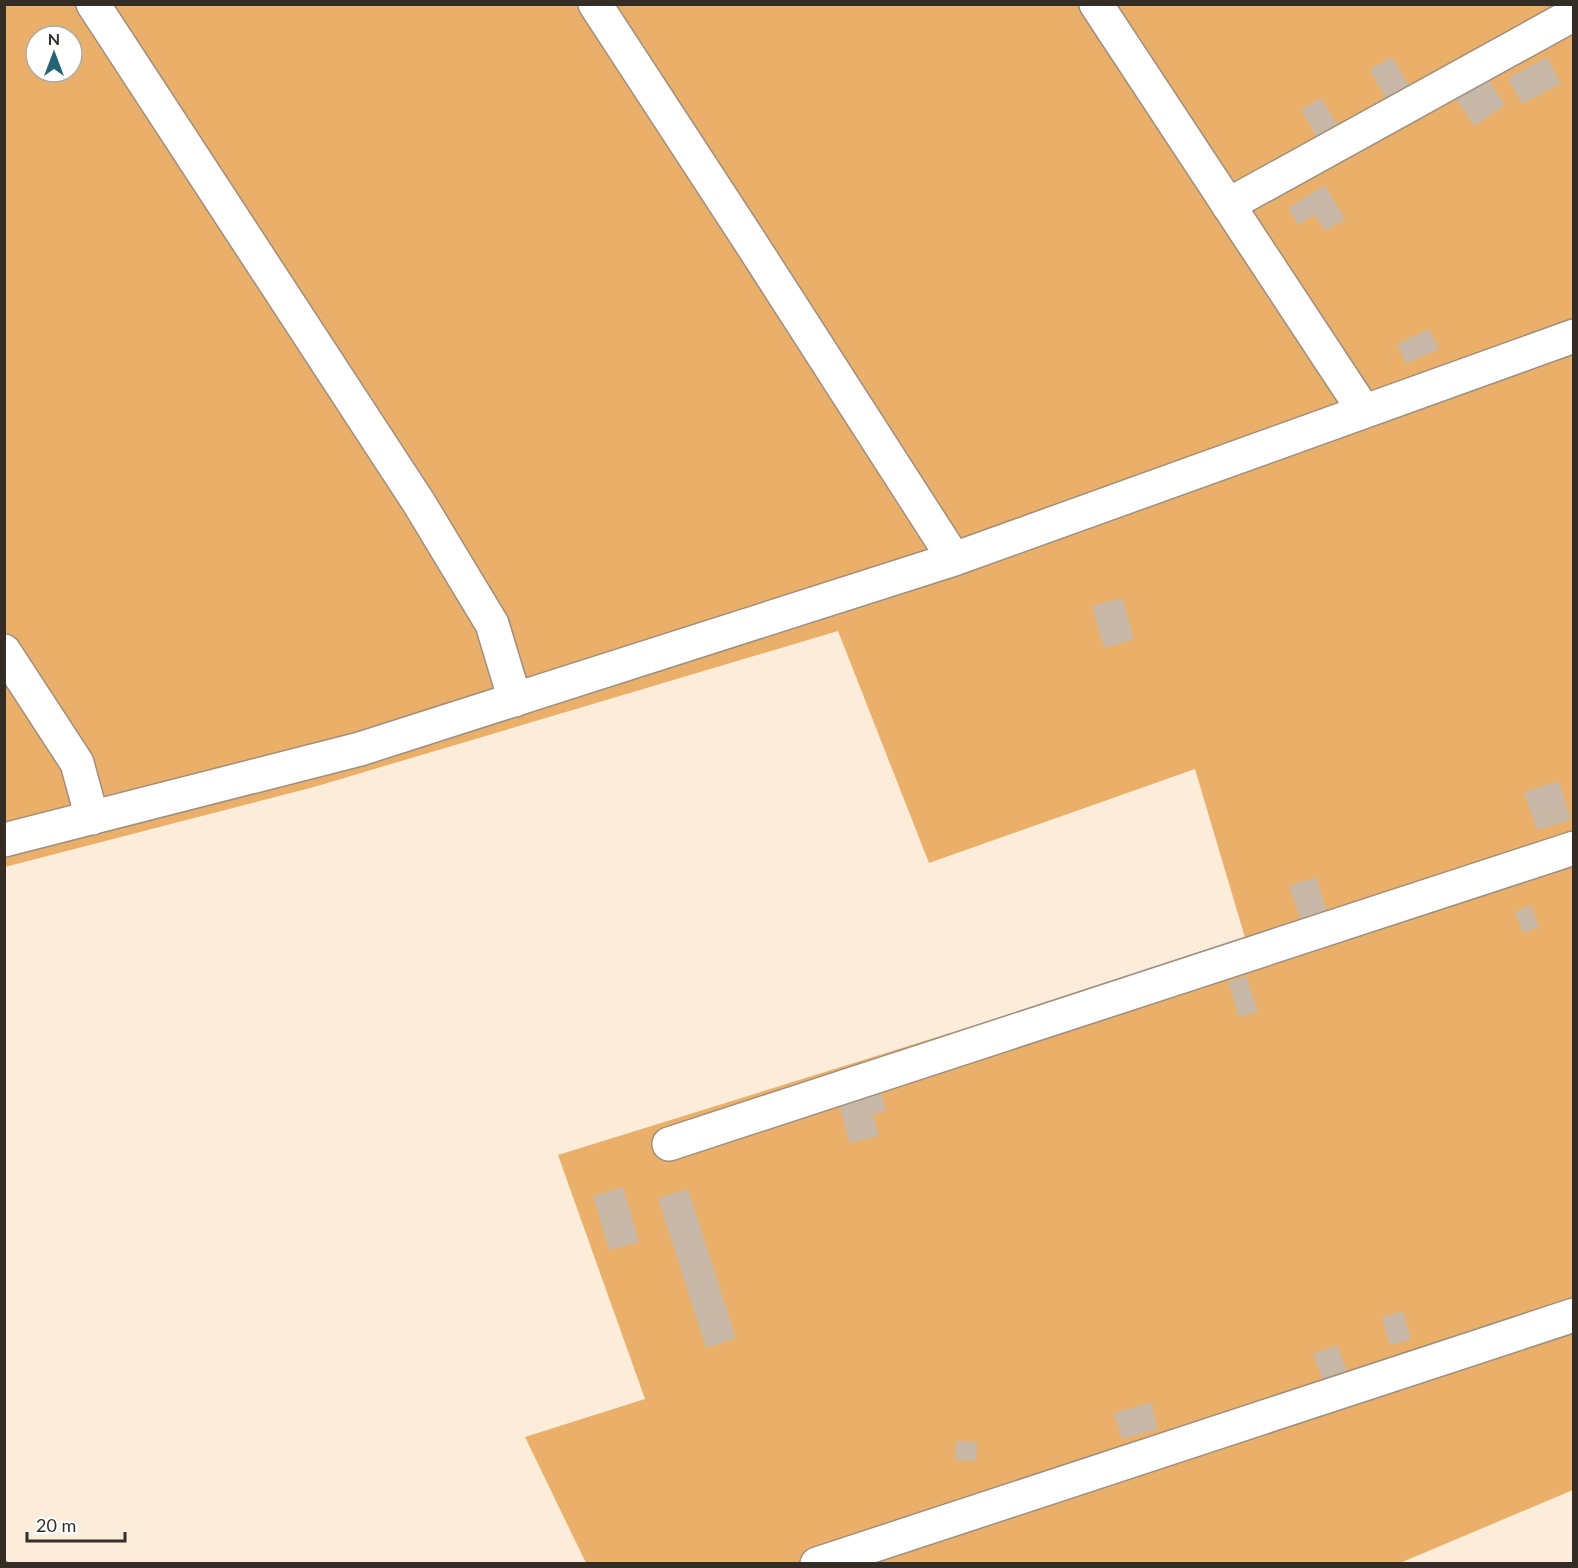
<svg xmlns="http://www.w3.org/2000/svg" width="1578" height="1568" font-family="Lato,sans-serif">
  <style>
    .green { fill: #eab069; fill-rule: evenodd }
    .building { fill: #c7b8a7 }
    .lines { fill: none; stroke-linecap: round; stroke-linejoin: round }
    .street-casing { stroke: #9e8f7f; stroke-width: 36 }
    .path { stroke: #baad9f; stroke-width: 4; stroke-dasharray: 4.5 4.5; stroke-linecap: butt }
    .street { stroke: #fff; stroke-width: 33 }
  </style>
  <rect width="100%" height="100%" fill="#fcecda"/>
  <path class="green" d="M5 5H1573V1490L1400 1563H586L525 1437 645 1399 558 1155 1246 941 1195 769 929 863 838 631 314 787 5 867ZM36 36H72V72H36Z"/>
  <path class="building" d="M1392 57 1410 88 1387 101 1370 69Z
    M1547 57 1561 83 1522 104 1508 78Z
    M1488 79 1505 105 1474 126 1456 99Z
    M1321 98 1337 124 1317 137 1301 110Z
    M1325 185 1345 219 1325 231 1315 215 1298 225 1288 208Z
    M1429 329 1439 349 1406 364 1397 344Z
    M1122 598 1134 639 1104 648 1092 606Z
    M1559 781 1571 820 1537 830 1524 792Z
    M1316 877 1327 912 1301 921 1289 886Z
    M1531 905 1539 927 1523 933 1515 912Z
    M1246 976 1258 1012 1239 1017 1228 982Z
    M880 1088 886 1111 873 1114 879 1136 849 1143 838 1099Z
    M623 1187 639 1242 609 1250 593 1196Z
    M688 1189 736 1338 706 1348 658 1198Z
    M1403 1311 1411 1340 1390 1345 1382 1317Z
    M1337 1345 1347 1371 1323 1380 1313 1354Z
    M1151 1402 1158 1429 1122 1439 1114 1413Z
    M956 1441 977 1442 976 1461 955 1460Z"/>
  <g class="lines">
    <defs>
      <path id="street" d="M93 4 419 503 492 624 515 700
        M595 4 749 240 954 559
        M1096 4 1364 411
        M1228 205 1574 14
        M4 651 77 763 92 818
        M4 840 360 749 954 559 1574 336
        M669 1144 1574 848
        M817 1564 1574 1315"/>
    </defs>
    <use href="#street" class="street-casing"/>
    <path class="path" d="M4 1561 8 1564"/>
    <use href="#street" class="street"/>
  </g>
  <rect width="1578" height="1568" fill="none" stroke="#332d26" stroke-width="12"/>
  <g transform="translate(54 54)"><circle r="28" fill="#ffffff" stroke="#adaba8" stroke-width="1.5"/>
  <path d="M0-4.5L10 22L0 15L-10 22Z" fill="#206476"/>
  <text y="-9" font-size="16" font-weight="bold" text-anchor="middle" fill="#332d26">N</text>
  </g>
  <path d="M27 1532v9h98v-9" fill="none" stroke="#332d26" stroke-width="3"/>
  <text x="36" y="1532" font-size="18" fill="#332d26" stroke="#ffffff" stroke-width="4.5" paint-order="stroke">20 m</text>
</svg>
